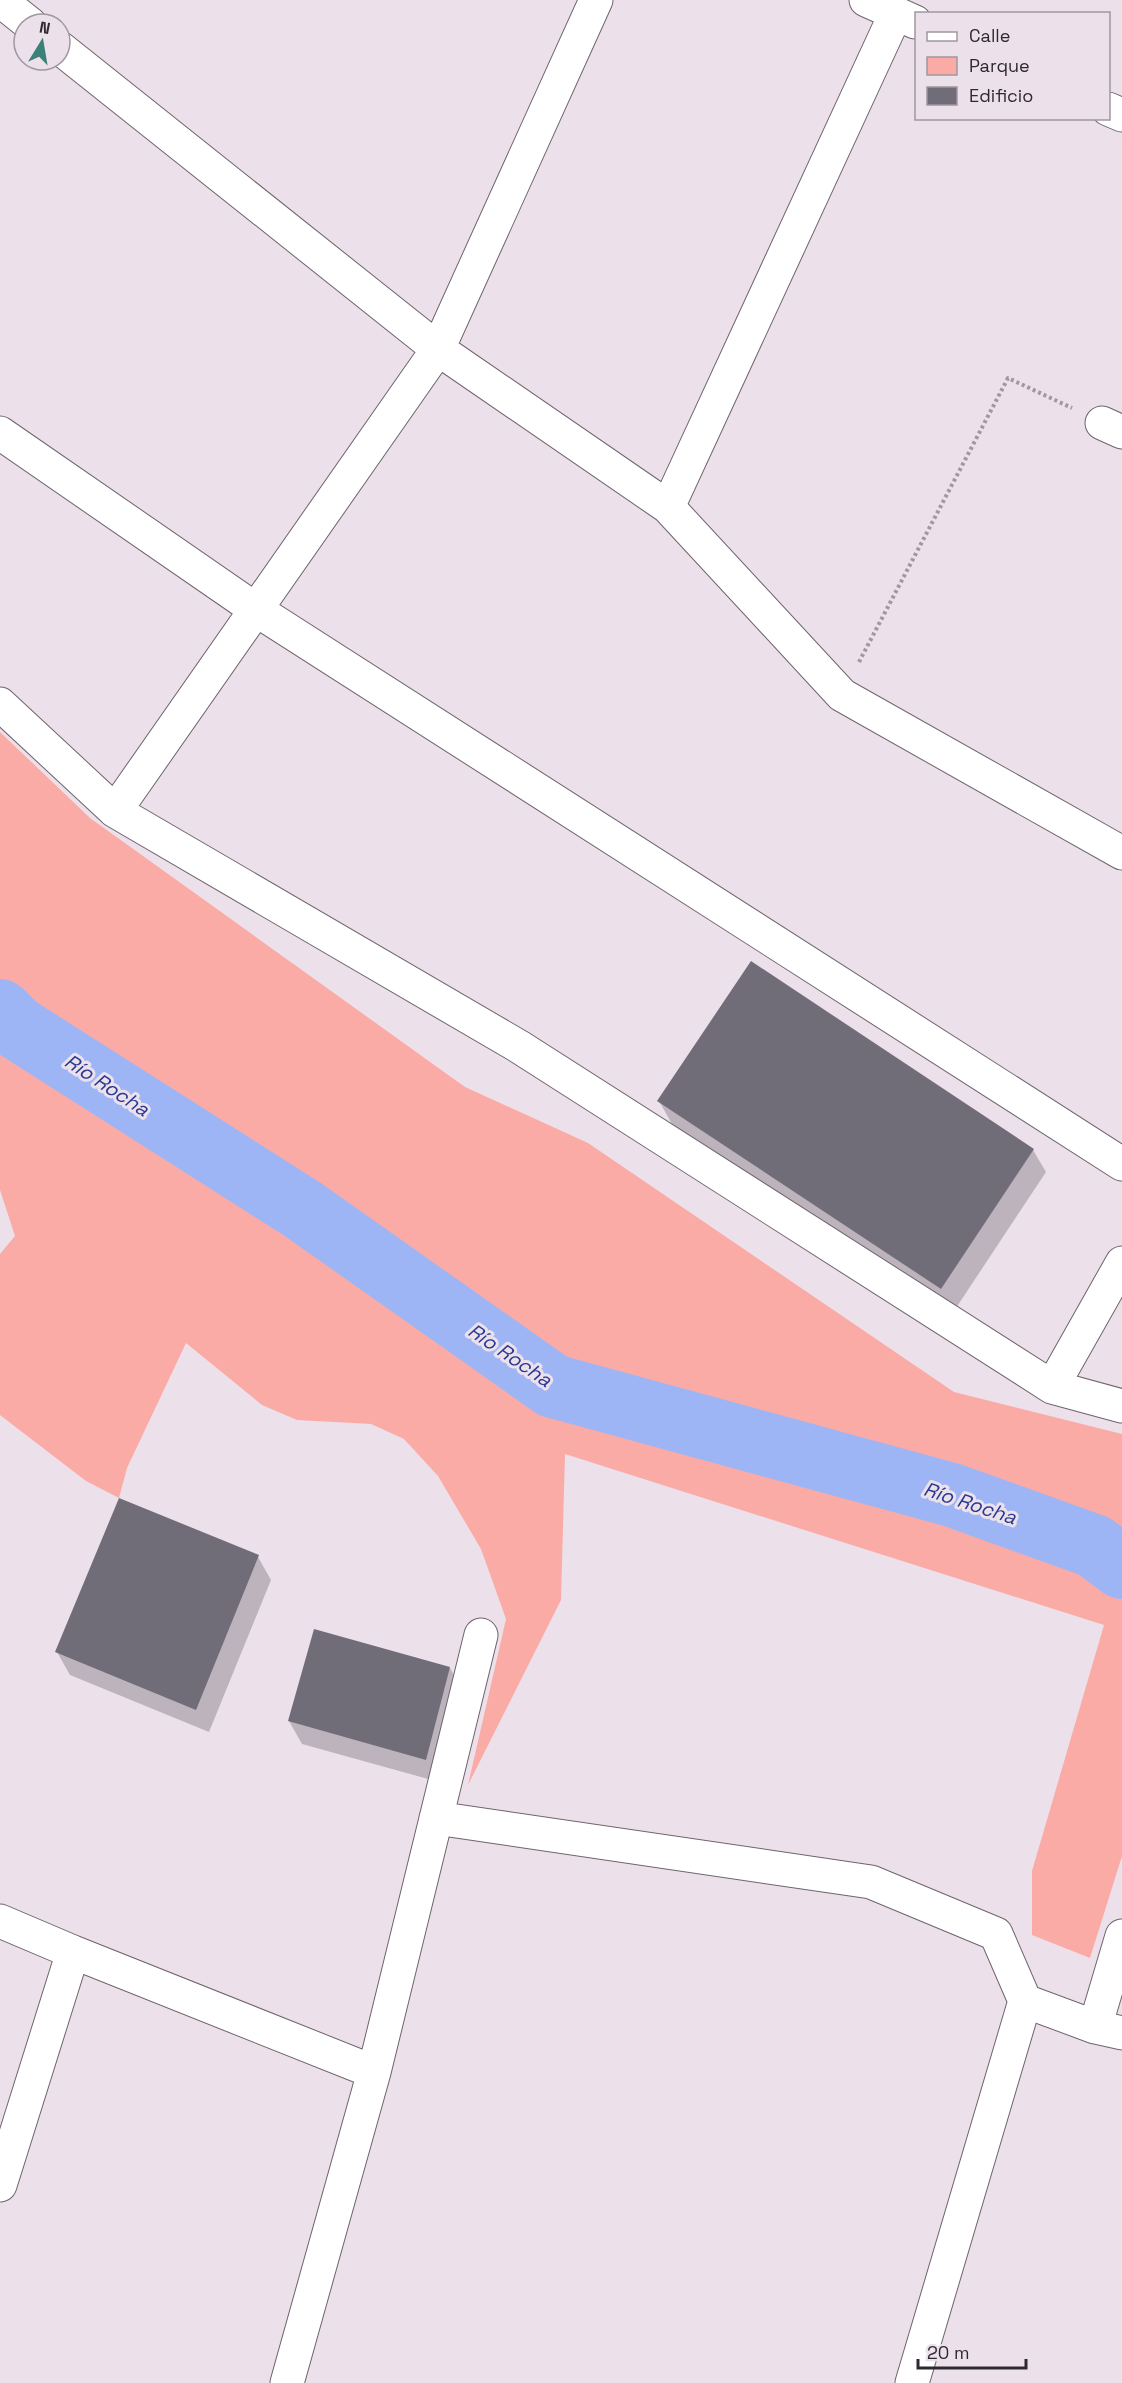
<svg xmlns="http://www.w3.org/2000/svg" width="1122" height="2383" font-family="'Space Grotesk',sans-serif">
  <style>
    .green { fill: #fbaba6 }
    .shadow { fill: #0003 }
    .lines { fill: none; stroke-linecap: round; stroke-linejoin: round }
    .river { stroke: #9eb5f5; stroke-width: 64 }
    .building { fill: #706d79 }
    .minor-casing { stroke: #6e646d; stroke-width: 35 }
    .path { stroke: #a0979f; stroke-width: 4; stroke-dasharray: 3 3; stroke-linecap: butt }
    .minor { stroke: #fff; stroke-width: 33 }
    .labels { text-anchor: middle; stroke-width: 6; stroke-linejoin: round; paint-order: stroke }
    .water-label { font-size: 20px; font-style: italic; fill: #273b95; stroke: #ece0eb }
  </style>
  <rect width="100%" height="100%" fill="#ece0eb"/>
  <path class="green" d="M0 732 90 818 465 1087 588 1143 954 1392 1122 1434V1547L1090 1525 921 1472 553 1366 34 1015 0 982Z
    M0 1044 275 1221 549 1409 1008 1537 1087 1570 1122 1599V1856L1090 1958 1032 1935V1871L1104 1625 565 1454 561 1600 468 1785 506 1619 481 1549 438 1476 404 1439 371 1424 297 1420 262 1405 186 1343 127 1468 119 1498 86 1481 0 1415V1254L15 1236 0 1190Z"/>
  <path class="shadow" d="M659 1101 1033 1150 1046 1172 954 1311 672 1124Z
    M258 1557 271 1580 209 1732 70 1675 57 1652Z
    M450 1668 463 1691 439 1782 302 1744 289 1721Z"/>
  <g class="lines">
    <path class="river" d="M0 1011 16 1027 302 1209 553 1386 952 1495 1094 1546 1122 1567"/>
  </g>
  <path class="building" d="M751 961 1034 1149 941 1289 657 1101Z
    M119 1498 259 1555 196 1710 55 1652Z
    M314 1629 450 1667 426 1760 288 1721Z"/>
  <g class="lines">
    <defs>
      <path id="minor" d="M0 0 30 24
        M866 0 915 22
        M60 48 438 349 668 507 842 695 1122 853
        M1108 109 1122 115
        M1102 423 1122 432
        M0 433 255 609 1122 1164
        M668 507 896 13
        M0 704 115 811 518 1046 1052 1387 1122 1406
        M115 811 438 349 596 0
        M1052 1387 1122 1263
        M436 1818 871 1882 996 1934 1025 2001
        M0 1921 73 1952 374 2072
        M1095 2027 1122 2033
        M0 2185 73 1952
        M287 2383 374 2072 481 1635
        M912 2383 1025 2001 1095 2027 1122 1936"/>
    </defs>
    <use href="#minor" class="minor-casing"/>
    <path class="path" d="M859 662 1008 378 1072 408"/>
    <use href="#minor" class="minor"/>
  </g>
  <g class="labels">
    <g class="water-label">
      <text transform="translate(107 1085) rotate(33)" y="7">Río Rocha</text>
      <text transform="translate(510 1355) rotate(34)" y="7">Río Rocha</text>
      <text transform="translate(970 1503) rotate(18)" y="7">Río Rocha</text>
    </g>
  </g>
  <rect x="915" y="12" width="195" height="108" fill="#ece0eb" stroke="#a0979f" stroke-width="1.5"/>
  <rect x="927" y="32" width="30" height="9" fill="#ffffff" stroke="#a0979f" stroke-width="1.5"/>
  <text x="969" y="42" font-size="18" fill="#2e292e">Calle</text>
  <rect x="927" y="57" width="30" height="18" fill="#fbaba6" stroke="#a0979f" stroke-width="1.5"/>
  <text x="969" y="72" font-size="18" fill="#2e292e">Parque</text>
  <rect x="927" y="87" width="30" height="18" fill="#706d79" stroke="#a0979f" stroke-width="1.5"/>
  <text x="969" y="102" font-size="18" fill="#2e292e">Edificio</text>
  <g transform="translate(42 42) rotate(11)"><circle r="28" fill="#ece0eb" stroke="#a0979f" stroke-width="1.5"/>
  <path d="M0-4.5L10 22L0 15L-10 22Z" fill="#3b8177"/>
  <text y="-9" font-size="16" font-weight="bold" text-anchor="middle" fill="#2e292e">N</text>
  </g>
  <path d="M918 2359v9h108v-9" fill="none" stroke="#2e292e" stroke-width="3"/>
  <text x="927" y="2359" font-size="18" fill="#2e292e" stroke="#ece0eb" stroke-width="4.5" paint-order="stroke">20 m</text>
</svg>
